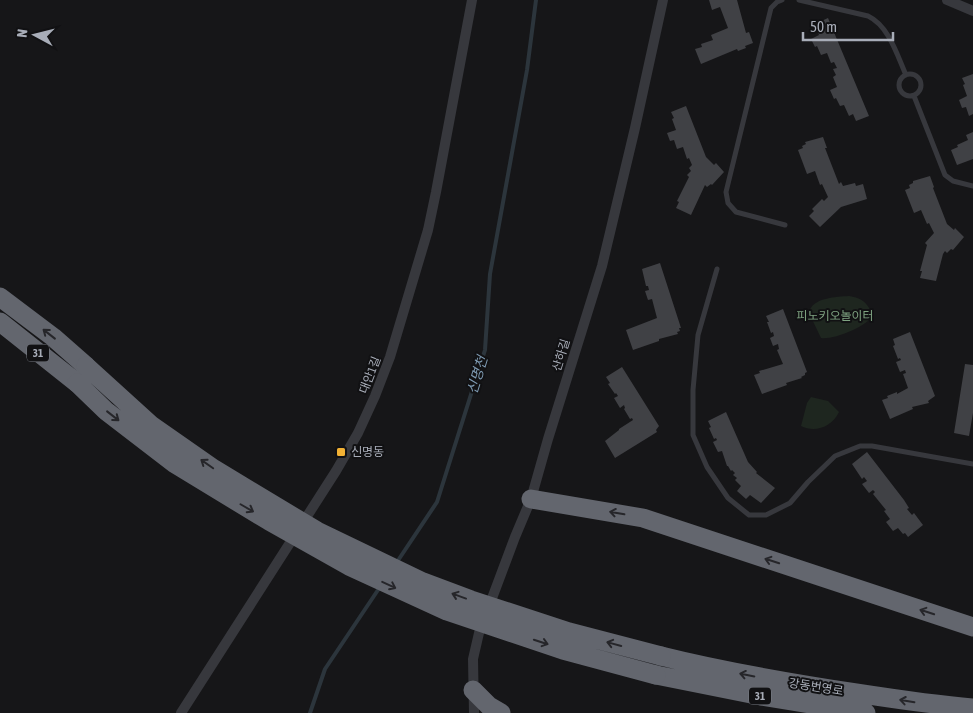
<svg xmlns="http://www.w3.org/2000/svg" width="973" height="713" font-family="'Asap Condensed','Noto Sans KR',sans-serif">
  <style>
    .green { fill: #1e261f }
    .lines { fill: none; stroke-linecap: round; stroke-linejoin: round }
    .stream { stroke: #2c353c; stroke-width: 4 }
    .building { fill: #404145 }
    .lane { stroke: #37383d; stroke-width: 5 }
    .street { stroke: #37383d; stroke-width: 10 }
    .highway { stroke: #63666e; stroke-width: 19 }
    .highway-bridge { stroke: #63666e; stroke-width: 19 }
    .oneway { stroke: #26262a }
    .poi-dot { fill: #f2b134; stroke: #111113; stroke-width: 2 }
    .labels { text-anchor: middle; stroke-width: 4; stroke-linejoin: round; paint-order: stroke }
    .shield { fill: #111113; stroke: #7b7e86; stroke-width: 1 }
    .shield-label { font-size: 11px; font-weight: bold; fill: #a8adb8 }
    .park-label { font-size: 12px; fill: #7fa381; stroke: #111113 }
    .street-label { font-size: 12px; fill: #a8adb8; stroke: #111113 }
    .poi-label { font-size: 12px; fill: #a8adb8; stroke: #111113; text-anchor: start }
    .water-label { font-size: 14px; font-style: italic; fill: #7f9bb3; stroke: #111113 }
  </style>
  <rect width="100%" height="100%" fill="#161618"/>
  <path class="green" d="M849 296C863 298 867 303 873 315 867 327 833 340 821 338L809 313C812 297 837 297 849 296Z
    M811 397 828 401 839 412C832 427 815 433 801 426L807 403Z"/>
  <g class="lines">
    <path class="stream" d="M397 562 437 502 485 350 490 274 527 70 536 0
      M310 713 325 669 380 587"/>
  </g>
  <path class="building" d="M709 0H737L746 33 749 32 753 43 745 46 746 48 738 51 737 49 701 64 695 49 702 47 701 44 713 40 711 35 728 28 720 7 712 10Z
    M828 18 869 116 856 121 853 114 849 116 844 105 840 106 836 98 834 99 830 90 837 87 833 77 836 75 833 69 837 68 834 62 831 63 827 53 821 55 817 46 815 47 811 39 819 35 815 24Z
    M973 74V114L969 116 966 107 962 108 959 100 967 96 963 85 965 84 962 78Z
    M686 106 706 157 714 165 716 163 724 172 712 185 711 184 707 187 705 185 691 215 676 208 679 202 677 201 689 177 687 175 691 171 689 168 692 165 689 158 687 159 683 147 677 149 674 140 670 141 667 133 676 130 672 119 674 118 671 112Z
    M973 132V159L957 165 951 150 958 147 957 145 968 140 966 135Z
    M823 137 827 148H825L839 184 841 182 843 186 855 183 856 186 863 184 867 199 841 207 820 227 809 216 814 211 812 209 822 199 824 201 828 197 822 184 820 185 815 171 807 174 798 150 803 148 802 146 806 144 805 142Z
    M930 176 934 187 933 188 947 224 954 230 955 228 964 237 953 250 951 249 947 253 945 251 943 254 936 281 920 278 922 271H920L927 245 925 243 934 233 929 223 927 224 921 210 914 213 905 190 910 188 909 185 913 183V181Z
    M660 263 681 328H679L680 331 677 332 678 334 659 339V341L633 350 626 330 657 318 652 299 648 300 645 291 649 290 648 286H646L642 269Z
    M783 309 807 372 805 373V375L801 377 802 378 786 383 787 385 762 394 754 375 760 373 759 371 783 364 777 350 779 349 778 344 773 346 770 338 774 336 773 332 771 333 767 322H769L766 316Z
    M910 332 935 396 928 401 929 403 912 407 913 409 890 419 882 400 888 398 887 396 897 392V394L908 388 903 374 906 373 905 370 900 372 896 362 901 360 900 358 898 359 893 346 895 345 893 339Z
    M965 364 973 365V413L969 436 954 433Z
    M622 367 659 426 656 430 657 432 615 458 605 441 619 430V429L633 420 632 418 630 419 624 409 625 408 624 405 620 408 614 398 618 396 616 393 615 394 608 384 610 383 606 377Z
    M726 412 748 462 757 472 756 473 775 488 761 503 750 495 746 499 737 491 741 486 735 480 737 478 733 475 735 473 732 470 731 471 728 466H727L722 451 718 452 713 442 717 440 716 438 714 439 709 428 711 427 708 421Z
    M867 452 904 500 909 508 907 509 912 515 914 513 923 525 908 537 905 533 903 534 898 528 893 531 886 522 890 519 884 511 886 510 873 494 875 492 873 490 869 493 862 484 867 481 864 477 862 479 852 464Z"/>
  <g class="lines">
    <path class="lane" d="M782 0 777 2 771 8 726 192 728 203 736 212 785 225
      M799 0 868 16C889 26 897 55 906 75
      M899 85a11 11 0 1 1 22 0a11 11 0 1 1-22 0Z
      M914 96 945 175 953 181 973 186
      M717 269 698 335 693 390V435L707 467 728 498 749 515H766L790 503 808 482 835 456 860 446H872L973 464"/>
    <path class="street" d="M947 0 973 11
      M181 713 336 471 358 433 375 396 390 357 428 230 436 192 472 0
      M474 713 473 659 479 633 515 537 531 499 548 439 602 266 635 128 663 0"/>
    <path class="highway" d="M0 297 53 337 86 366
      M0 322 77 383
      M531 499 643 518 973 627
      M661 656C725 672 790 683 856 693 895 699 934 705 973 708
      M656 675 761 696 866 713
      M473 690 489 706 501 713"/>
    <path class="highway-bridge" d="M86 366 151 425 214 469 317 531 423 582 471 600 569 632 661 656
      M77 383 106 411 175 464 269 521 349 566 447 611 563 650 656 675"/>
  </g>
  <defs><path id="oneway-shaft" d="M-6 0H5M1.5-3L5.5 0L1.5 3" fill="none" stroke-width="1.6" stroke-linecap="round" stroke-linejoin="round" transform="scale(1.25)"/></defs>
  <g class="oneway">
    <use href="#oneway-shaft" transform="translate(49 334) rotate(-142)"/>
    <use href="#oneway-shaft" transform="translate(113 416) rotate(38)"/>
    <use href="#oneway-shaft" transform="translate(207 464) rotate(-145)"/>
    <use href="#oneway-shaft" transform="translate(247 508) rotate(30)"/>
    <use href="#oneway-shaft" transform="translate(617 513) rotate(-170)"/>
    <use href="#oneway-shaft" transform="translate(772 561) rotate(-162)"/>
    <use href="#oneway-shaft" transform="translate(389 585) rotate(25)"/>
    <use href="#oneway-shaft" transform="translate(459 596) rotate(-160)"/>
    <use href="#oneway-shaft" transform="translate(927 612) rotate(-162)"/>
    <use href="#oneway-shaft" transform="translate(541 642) rotate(18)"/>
    <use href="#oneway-shaft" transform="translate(614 644) rotate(-165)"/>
    <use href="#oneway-shaft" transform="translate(747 675) rotate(-169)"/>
    <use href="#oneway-shaft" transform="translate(907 701) rotate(-171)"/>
  </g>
  <rect class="poi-dot" x="336" y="447" width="10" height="10" rx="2.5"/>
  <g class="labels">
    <g class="shield">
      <rect x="27" y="344.5" width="22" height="17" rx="4"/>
      <rect x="749" y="687.5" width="22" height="17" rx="4"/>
    </g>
    <g class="shield-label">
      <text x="38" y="357">31</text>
      <text x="760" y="700">31</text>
    </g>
    <g class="park-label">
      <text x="835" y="320">피노키오놀이터</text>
    </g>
    <g class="street-label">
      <text transform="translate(561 355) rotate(-73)" y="4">산하길</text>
      <text transform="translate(370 375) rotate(-69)" y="4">대안1길</text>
      <text transform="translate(816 687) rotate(9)" y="4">강동번영로</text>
    </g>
    <g class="poi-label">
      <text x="351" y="456">신명동</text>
    </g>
    <g class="water-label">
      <text transform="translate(477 375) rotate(-73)" y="5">신명천</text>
    </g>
  </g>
  <g transform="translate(35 35) rotate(277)" stroke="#111113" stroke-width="4" paint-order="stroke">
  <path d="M0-4L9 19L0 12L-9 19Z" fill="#a8adb8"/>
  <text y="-8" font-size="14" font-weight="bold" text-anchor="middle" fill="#a8adb8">N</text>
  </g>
  <path d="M803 32v8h90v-8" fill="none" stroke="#a8adb8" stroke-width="2.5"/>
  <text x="810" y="32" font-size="15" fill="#a8adb8" stroke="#111113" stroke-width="4" paint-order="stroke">50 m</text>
</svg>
